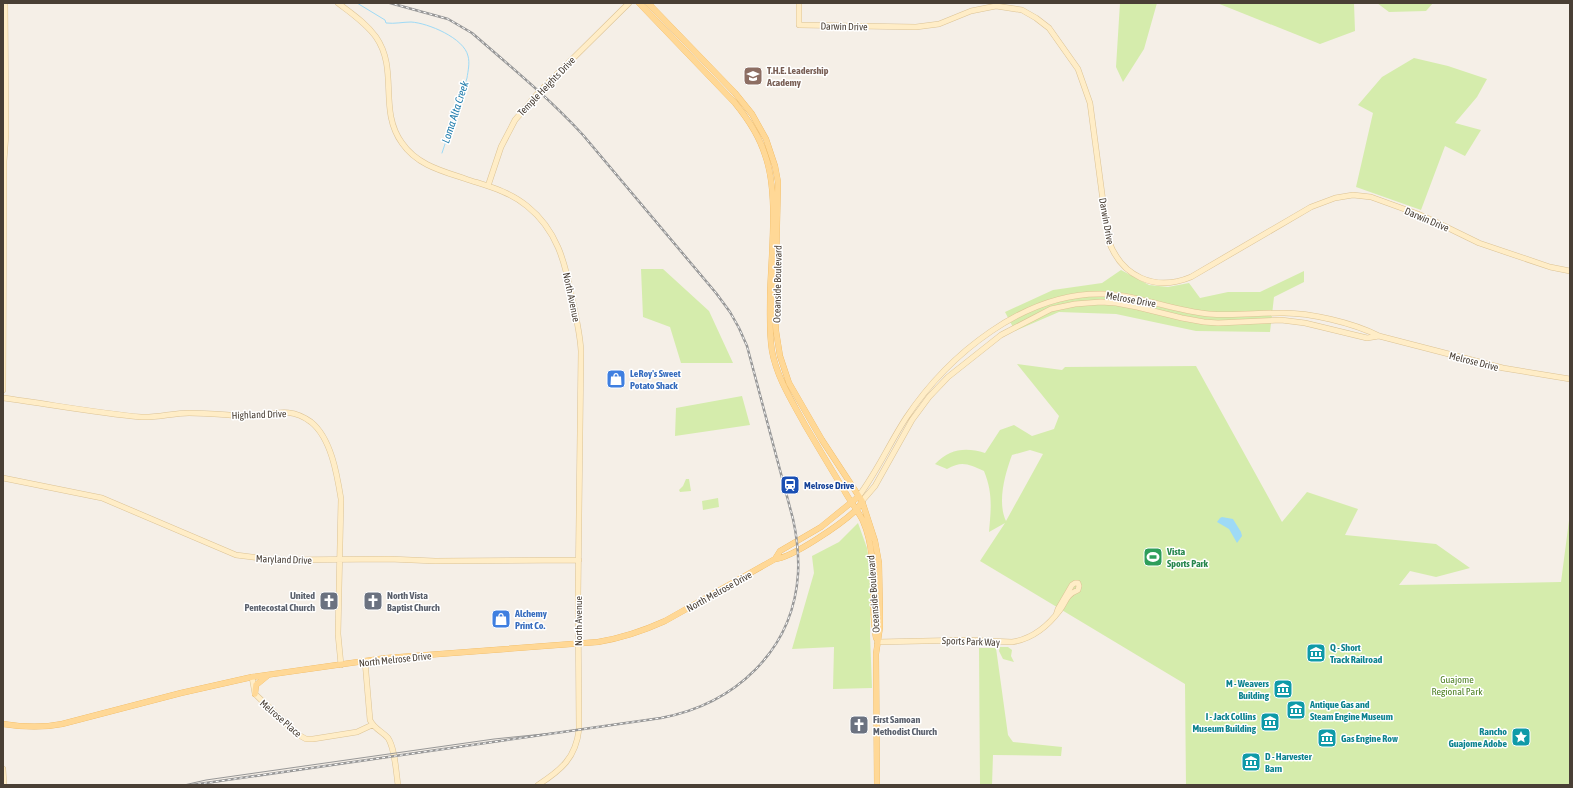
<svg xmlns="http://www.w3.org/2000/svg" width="1573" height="788" font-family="'Asap Condensed',sans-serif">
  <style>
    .green { fill: #d5ecac; fill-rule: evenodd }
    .water { fill: #9edaf6 }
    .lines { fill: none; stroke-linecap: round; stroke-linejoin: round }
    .stream { stroke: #9edaf6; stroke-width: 1 }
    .secondary-casing { stroke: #dcc395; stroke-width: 6 }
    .primary-casing { stroke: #edb55c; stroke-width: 6 }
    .secondary { stroke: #ffedc7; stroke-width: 5 }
    .primary { stroke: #ffd896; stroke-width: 5.5 }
    .tram { stroke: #979797; stroke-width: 1 }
    .rail-casing { stroke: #979797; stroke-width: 2.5 }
    .rail { stroke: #fff; stroke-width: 1; stroke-dasharray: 3; stroke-linecap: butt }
    .labels { text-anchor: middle; stroke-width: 3; stroke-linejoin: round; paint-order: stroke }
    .street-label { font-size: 10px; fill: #493f35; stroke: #fff }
    .education-label { font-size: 10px; font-weight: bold; fill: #785e54; stroke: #fff; text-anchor: start }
    .shop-label { font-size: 10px; font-weight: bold; fill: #366cbe; stroke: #fff; text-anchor: start }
    .transit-label { font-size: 10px; font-weight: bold; fill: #164399; stroke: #fff; text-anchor: start }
    .leisure-label { font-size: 10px; font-weight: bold; fill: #27864d; stroke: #fff; text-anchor: start }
    .worship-label { font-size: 10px; font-weight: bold; fill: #5b616d; stroke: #fff; text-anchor: start }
    .culture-label { font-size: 10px; font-weight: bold; fill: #0d838f; stroke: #fff; text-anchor: start }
    .park-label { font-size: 10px; fill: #4e8023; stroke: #fff }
    .water-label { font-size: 11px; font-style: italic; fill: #237ead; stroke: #fff }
  </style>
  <rect width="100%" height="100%" fill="#f5efe7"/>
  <path class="green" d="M1120 3H1157L1144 49 1123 82 1116 67Z
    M1217 3H1354L1355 31 1320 44Z
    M1377 3H1433L1426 11 1389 12Z
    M1414 58 1448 66 1487 79 1477 97 1455 123 1481 130 1465 156 1445 146 1421 210 1356 187 1373 113 1358 105 1382 77Z
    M641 269H663L709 311 733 363H681L670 327 643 317Z
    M1121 270 1149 285 1168 287 1189 283 1200 298 1228 292H1260L1304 271V282L1274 297 1270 332 1196 331 1116 314 1059 312 1015 331 1005 312 1053 290 1102 283Z
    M1017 364 1062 370 1065 367 1196 366 1282 522 1307 492 1358 509 1345 535 1436 544 1470 568 1436 577 1410 571 1399 585 1561 582 1570 513V785H1186L1185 684 980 561 1005 523 989 532C991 509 993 493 984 471 969 465 963 460 947 469L935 464C950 449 965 447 985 453L1000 430 1014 425 1032 436 1054 429 1059 416ZM1030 450 1043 454 1006 521C997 502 1005 474 1012 455Z
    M742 396 750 425 675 436 676 408Z
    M686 479H689L691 491 680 492 679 490 683 486Z
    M718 498 719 507 703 510 702 501Z
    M858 523 867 548 871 573 870 634 872 688 833 689 834 647 792 649 814 573 812 556 839 542Z
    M1000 647H1008L1012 650 1011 656 1014 662 1003 659 999 651Z
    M979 648H996L1008 735 1013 742 1062 747 1061 756 993 755 992 785H980Z"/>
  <path class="water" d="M1222 517 1233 519 1241 532 1242 536 1237 543 1229 529 1217 522 1220 518Z"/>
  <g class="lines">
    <path class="stream" d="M357 3 385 20 386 23C395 24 403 22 411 22 428 23 464 38 468 56 470 63 468 71 467 78L442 153"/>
    <defs>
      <path id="secondary" d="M338 3C351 13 366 23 376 37 399 70 378 110 402 143 417 165 442 171 466 179 487 186 509 191 527 206 557 230 565 262 572 298 576 316 580 333 581 351L578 596 579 729C576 758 561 770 538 785
        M799 3V25L916 27 939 24 971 11 996 6 1022 10 1036 18 1049 28 1078 69 1090 103 1108 239C1121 277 1155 292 1191 277L1311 207 1335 198 1353 195 1371 197 1418 214 1436 222 1479 243 1550 267 1570 271
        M488 186 501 147 515 120 539 92 629 3
        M3 390 4 161 6 134 5 3
        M3 398C49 404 95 413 141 417 157 418 173 413 189 413 207 413 226 415 244 416 269 417 287 404 311 422 331 438 337 474 341 499L338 634 341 665
        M3 478 102 498 236 555 276 560 389 559 435 561 579 560
        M858 497C877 472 889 444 906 418 948 355 1024 292 1103 294 1139 295 1173 311 1209 314 1233 316 1256 313 1280 313 1308 312 1354 323 1379 336L1503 368 1570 379
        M862 501 875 486 912 420 929 397 948 377 1001 335 1051 309 1075 304 1101 302 1116 303 1137 307 1182 318 1204 322 1218 323 1281 320 1305 323 1367 338 1379 336
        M877 642 968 640 1012 642C1032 639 1048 626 1060 610 1067 600 1066 595 1078 590L1079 586 1078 583H1075L1072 585 1058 609 1056 615
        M365 661 370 720C374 729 382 731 388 738 395 748 396 772 398 785
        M252 677 255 694 297 734 306 739H313L357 732 372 725
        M3 769 4 785"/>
      <path id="primary" d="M639 3 735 103C748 119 759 135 765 155 779 193 771 255 770 296 770 315 769 333 772 351 777 378 792 401 805 425 818 447 831 469 844 490 849 500 859 512 863 521 879 558 869 599 876 638
        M648 3 735 93 752 114 766 139 775 166 778 182 775 313 776 331 780 356 789 383 822 440 862 501 875 541 879 563 880 613V627L876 654 877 785
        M775 559 780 551 821 527 858 497
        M255 694 256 685 267 676
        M3 724C22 727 42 728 62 724L181 693 252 677 386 658 598 642C622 638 643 631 665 621L775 559C792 558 841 524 855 511 858 509 860 505 862 501"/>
    </defs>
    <use href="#secondary" class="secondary-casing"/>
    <use href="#primary" class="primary-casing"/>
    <use href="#secondary" class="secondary"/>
    <use href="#primary" class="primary"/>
    <path class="tram" d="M184 785 206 780 494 739 553 733"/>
    <defs>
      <path id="rail" d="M192 785 661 718C735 704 793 651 798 574 799 555 797 537 793 519L747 346 739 328 730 312 716 293 583 135C549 98 510 66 472 33L448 19 390 3"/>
    </defs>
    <use href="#rail" class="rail-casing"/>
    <use href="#rail" class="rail"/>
  </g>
  <defs>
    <symbol id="school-square" viewBox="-11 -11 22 22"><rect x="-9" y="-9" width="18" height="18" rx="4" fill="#8d6e63" stroke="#fff"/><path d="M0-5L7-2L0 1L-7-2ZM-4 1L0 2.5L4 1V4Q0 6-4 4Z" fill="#fff"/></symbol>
    <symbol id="shop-square" viewBox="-11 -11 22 22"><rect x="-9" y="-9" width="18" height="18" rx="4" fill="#3f7fe0" stroke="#fff"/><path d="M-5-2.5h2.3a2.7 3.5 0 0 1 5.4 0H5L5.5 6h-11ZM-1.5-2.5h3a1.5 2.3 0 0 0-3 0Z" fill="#fff"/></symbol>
    <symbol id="station-square" viewBox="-11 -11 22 22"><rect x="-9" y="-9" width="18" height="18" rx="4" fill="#1a4fb4" stroke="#fff"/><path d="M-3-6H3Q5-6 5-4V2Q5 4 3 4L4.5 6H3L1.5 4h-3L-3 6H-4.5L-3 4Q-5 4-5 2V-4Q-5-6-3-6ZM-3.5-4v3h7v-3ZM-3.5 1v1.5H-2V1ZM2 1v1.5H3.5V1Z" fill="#fff"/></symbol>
    <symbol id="stadium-square" viewBox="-11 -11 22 22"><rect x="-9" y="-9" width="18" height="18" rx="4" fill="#2e9e5b" stroke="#fff"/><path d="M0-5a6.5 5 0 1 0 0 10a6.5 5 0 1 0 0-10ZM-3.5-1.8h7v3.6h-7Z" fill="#fff"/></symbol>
    <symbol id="church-square" viewBox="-11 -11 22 22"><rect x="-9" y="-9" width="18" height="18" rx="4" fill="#6b7280" stroke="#fff"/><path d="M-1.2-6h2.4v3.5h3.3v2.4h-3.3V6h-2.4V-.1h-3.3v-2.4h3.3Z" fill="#fff"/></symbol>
    <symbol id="museum-square" viewBox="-11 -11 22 22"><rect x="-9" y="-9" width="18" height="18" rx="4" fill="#0f9aa8" stroke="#fff"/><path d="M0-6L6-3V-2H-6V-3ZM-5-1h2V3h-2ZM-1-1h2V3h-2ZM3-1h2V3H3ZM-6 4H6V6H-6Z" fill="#fff"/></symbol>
    <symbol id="sight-square" viewBox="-11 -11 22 22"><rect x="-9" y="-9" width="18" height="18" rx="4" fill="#0f9aa8" stroke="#fff"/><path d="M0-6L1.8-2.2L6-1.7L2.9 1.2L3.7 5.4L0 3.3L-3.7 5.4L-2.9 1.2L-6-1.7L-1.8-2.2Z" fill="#fff"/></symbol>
  </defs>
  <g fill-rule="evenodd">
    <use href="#school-square" x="742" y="65" width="22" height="22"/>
    <use href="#shop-square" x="605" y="368" width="22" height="22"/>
    <use href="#station-square" x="779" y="474" width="22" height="22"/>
    <use href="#stadium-square" x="1142" y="546" width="22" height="22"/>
    <use href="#church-square" x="318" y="590" width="22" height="22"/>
    <use href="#church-square" x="362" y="590" width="22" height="22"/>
    <use href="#shop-square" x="490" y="608" width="22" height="22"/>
    <use href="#museum-square" x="1305" y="642" width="22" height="22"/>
    <use href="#museum-square" x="1272" y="678" width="22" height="22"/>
    <use href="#museum-square" x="1285" y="699" width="22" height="22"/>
    <use href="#museum-square" x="1259" y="711" width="22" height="22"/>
    <use href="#church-square" x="848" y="714" width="22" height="22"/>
    <use href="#sight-square" x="1510" y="726" width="22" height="22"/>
    <use href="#museum-square" x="1316" y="727" width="22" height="22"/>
    <use href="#museum-square" x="1240" y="751" width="22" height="22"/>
  </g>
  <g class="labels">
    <g class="street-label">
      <text transform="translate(844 26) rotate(1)" y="4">Darwin Drive</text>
      <text transform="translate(546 86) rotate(-46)" y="4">Temple Heights Drive</text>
      <text transform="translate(1427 219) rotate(23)" y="4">Darwin Drive</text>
      <text transform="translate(1107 221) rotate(80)" y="4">Darwin Drive</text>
      <text transform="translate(777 284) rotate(-89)" y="4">Oceanside Boulevard</text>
      <text transform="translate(572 297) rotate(78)" y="4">North Avenue</text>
      <text transform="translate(1131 299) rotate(10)" y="4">Melrose Drive</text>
      <text transform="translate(1474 361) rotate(14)" y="4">Melrose Drive</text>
      <text transform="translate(259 414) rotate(-2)" y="4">Highland Drive</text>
      <text transform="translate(284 559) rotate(2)" y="4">Maryland Drive</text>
      <text transform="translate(719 591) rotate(-29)" y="4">North Melrose Drive</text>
      <text transform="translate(873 594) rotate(-94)" y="4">Oceanside Boulevard</text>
      <text transform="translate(578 621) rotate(-90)" y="4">North Avenue</text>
      <text transform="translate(971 641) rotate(2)" y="4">Sports Park Way</text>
      <text transform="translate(395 659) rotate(-6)" y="4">North Melrose Drive</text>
      <text transform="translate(281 718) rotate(41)" y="4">Melrose Place</text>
    </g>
    <g class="education-label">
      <text x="767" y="74">T.H.E. Leadership<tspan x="767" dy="12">Academy</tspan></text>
    </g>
    <g class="shop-label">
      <text x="630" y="377">LeRoy's Sweet<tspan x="630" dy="12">Potato Shack</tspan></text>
      <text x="515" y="617">Alchemy<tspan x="515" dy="12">Print Co.</tspan></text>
    </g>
    <g class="transit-label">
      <text x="804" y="489">Melrose Drive</text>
    </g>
    <g class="leisure-label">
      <text x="1167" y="555">Vista<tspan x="1167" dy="12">Sports Park</tspan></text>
    </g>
    <g class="worship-label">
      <text x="315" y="599" text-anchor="end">United<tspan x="315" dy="12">Pentecostal Church</tspan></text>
      <text x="387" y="599">North Vista<tspan x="387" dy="12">Baptist Church</tspan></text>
      <text x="873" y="723">First Samoan<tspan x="873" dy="12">Methodist Church</tspan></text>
    </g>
    <g class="culture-label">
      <text x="1330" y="651">Q - Short<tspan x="1330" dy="12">Track Railroad</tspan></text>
      <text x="1269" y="687" text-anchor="end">M - Weavers<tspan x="1269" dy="12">Building</tspan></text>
      <text x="1310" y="708">Antique Gas and<tspan x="1310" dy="12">Steam Engine Museum</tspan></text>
      <text x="1256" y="720" text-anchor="end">I - Jack Collins<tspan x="1256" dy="12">Museum Building</tspan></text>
      <text x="1507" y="735" text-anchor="end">Rancho<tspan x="1507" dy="12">Guajome Adobe</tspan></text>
      <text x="1341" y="742">Gas Engine Row</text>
      <text x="1265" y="760">D - Harvester<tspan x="1265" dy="12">Barn</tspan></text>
    </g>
    <g class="park-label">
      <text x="1457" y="683">Guajome<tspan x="1457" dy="12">Regional Park</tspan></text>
    </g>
    <g class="water-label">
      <text transform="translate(455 112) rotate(-72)" y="4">Loma Alta Creek</text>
    </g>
  </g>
  <rect width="1573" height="788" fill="none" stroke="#493f35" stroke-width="8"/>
</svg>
